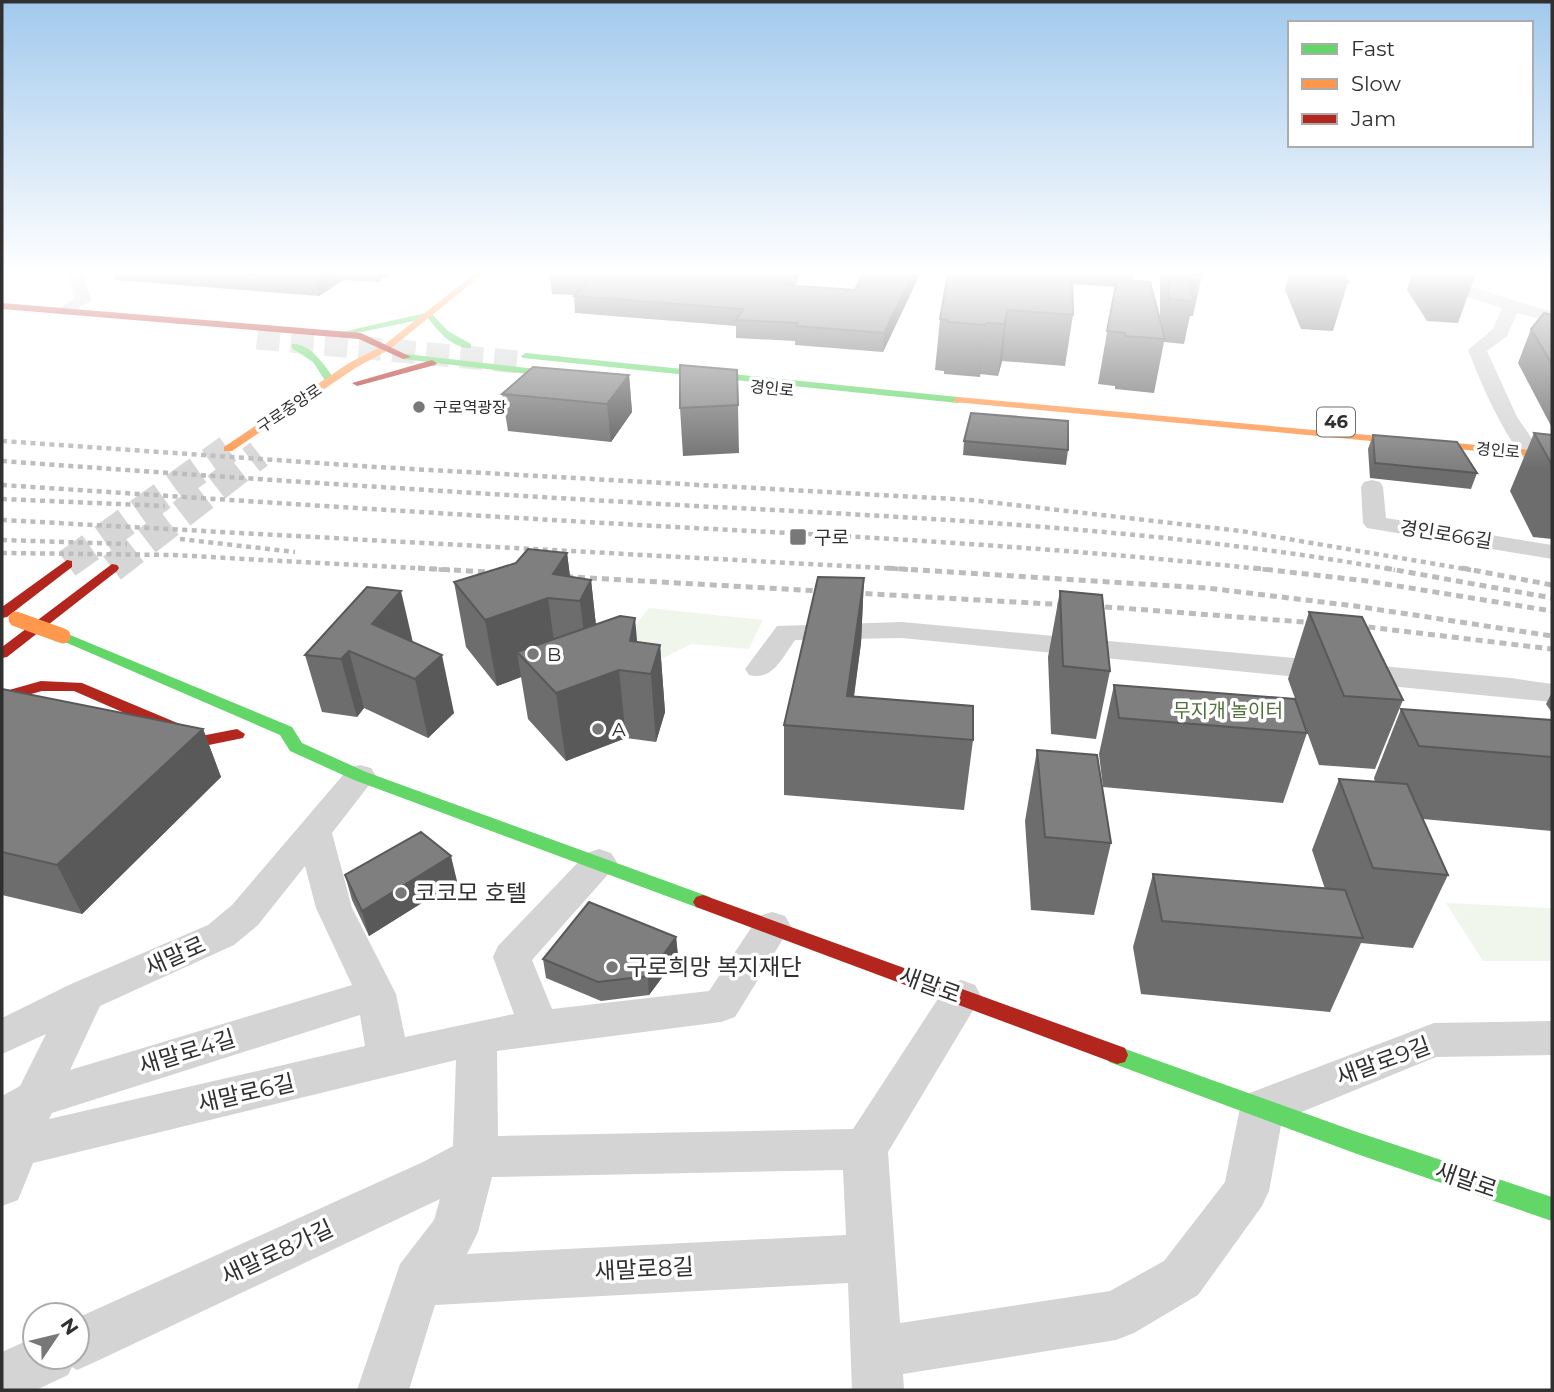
<svg xmlns="http://www.w3.org/2000/svg" width="1554" height="1392" font-family="Montserrat,'Noto Sans KR',sans-serif">
  <style>
    .green { fill: #f1f6ec }
    .lines { fill: none; stroke-linecap: round; stroke-linejoin: round }
    .secondary-tunnel { stroke: #d6d6d6; stroke-width: 29; stroke-dasharray: 29 15; stroke-linecap: butt }
    .primary-tunnel { stroke: #d6d6d6; stroke-width: 23; stroke-dasharray: 23 11; stroke-linecap: butt }
    .street { fill: #d4d4d4; fill-rule: evenodd }
    .fast { fill: #63d668; fill-rule: evenodd }
    .slow { fill: #ff974d; fill-rule: evenodd }
    .jam { fill: #b3261e; fill-rule: evenodd }
    .rail-far1 { stroke: #bcbcbc; stroke-width: 4.5; stroke-dasharray: 5 4.5; stroke-linecap: butt }
    .rail { stroke: #bcbcbc; stroke-width: 5; stroke-dasharray: 7 5; stroke-linecap: butt }
    .slow-bridge { stroke: #ff974d; stroke-width: 15 }
    .wall { fill: #6d6d6d }
    .shaded-wall { fill: #595959 }
    .building { fill: #7f7f7f; stroke: #595959; stroke-width: 2 }
    .poi-dot { fill: #787878; stroke: #fff; stroke-width: 2.5 }
    .labels { text-anchor: middle; stroke-width: 7; stroke-linejoin: round; paint-order: stroke }
    .far-street-label { font-size: 16px; fill: #303030; stroke: #fff }
    .far-poi-label { font-size: 16px; fill: #303030; stroke: #fff; text-anchor: start }
    .shield { fill: #fff; stroke: #6e6e6e; stroke-width: 2 }
    .shield-label { font-size: 18px; font-weight: bold; fill: #303030 }
    .street-label { font-size: 19px; fill: #303030; stroke: #fff }
    .poi-label { font-size: 19px; fill: #303030; stroke: #fff; text-anchor: start }
    .park-label { font-size: 19px; fill: #4f7039; stroke: #fff }
    .near-poi-label { font-size: 23px; fill: #303030; stroke: #fff; text-anchor: start }
    .near-street-label { font-size: 23px; fill: #303030; stroke: #fff }
  </style>
  <rect width="100%" height="100%" fill="#fff"/>
  <path class="green" d="M649 608 763 620 749 649 691 644 640 670 619 646Z
    M1446 903 1552 908V961H1483Z"/>
  <g class="lines">
    <path class="secondary-tunnel" d="M67 564 228 449
      M112 568 259 454"/>
    <path class="primary-tunnel" d="M257 338 519 362"/>
    <path class="street" d="M68 274H84L91 301 66 314 58 309 74 299Z
      M1406 274H1430L1552 312V322L1517 313 1507 336 1487 351 1517 417 1542 453 1539 458H1523C1499 425 1483 388 1468 350L1493 329 1502 308 1408 277Z
      M1372 480 1380 482 1383 487 1386 518 1552 545V559L1367 528 1363 523 1361 487 1364 482Z
      M902 622 1511 678 1552 684V702L902 638 795 640C782 658 773 681 749 675L745 669 777 626Z
      M360 765 371 768 376 776 332 833 352 908 396 994 405 1037 514 1014 493 957 498 946 587 853 599 849 611 853 617 862 611 871 532 960 552 1009 709 991 759 916 772 912 785 916 791 926 735 1017 721 1022 497 1051 498 1136 853 1129 947 985 961 980 975 985 981 996 975 1007 888 1152 900 1323 1110 1291 1164 1261 1225 1182 1240 1108 1247 1094 1434 1023 1552 1021V1055L1436 1057 1282 1120 1269 1191 1262 1206 1198 1295 1134 1333 1116 1340 903 1374 904 1390H852L848 1283 435 1305 409 1390H357L400 1264 434 1220 440 1199 95 1362 77 1370 72 1367 68 1375 36 1390H2V1352L35 1337V1357H77V1318L423 1162 453 1146 456 1060 33 1163 18 1200 2 1206V1096L20 1086 46 1034 2 1054V1018L71 984 208 925 232 905 349 768ZM305 866 316 908 352 985 70 1070 100 1006 234 945 258 925ZM360 1015 365 1046 49 1119 52 1113ZM843 1170 846 1235 467 1254 478 1232 492 1177Z"/>
    <path class="fast" d="M430 312 448 331 471 344V348C453 349 438 331 428 318L347 335 342 332Z
      M292 344C311 343 325 366 335 380L334 382H326L313 362 292 348Z
      M526 353 958 397 963 400 958 403 523 358 521 356Z
      M406 354 554 371 559 374 554 377 403 359V355Z
      M63 632 292 727 302 743 366 772 710 897 713 902 710 907 703 909 696 907 354 780 290 751 280 735 58 639 56 636 58 633Z
      M1117 1046 1357 1132 1552 1197V1221L1357 1154 1109 1062 1106 1055 1109 1048Z"/>
    <path class="slow" d="M474 274H483L390 349 357 367 232 451H224V447L349 363 384 345Z
      M958 397 1552 452V458L954 402 953 400Z"/>
    <path class="jam" d="M2 303 361 333 411 357 403 359 359 339 2 309Z
      M432 360 437 363 435 365 357 386 352 383Z
      M67 560 72 561V567L7 617 2 618V607Z
      M112 564 117 565 119 568 117 571 7 657 2 658V647Z
      M41 681 82 683 206 735 237 729 245 734 243 738 204 746 198 745 74 691H42L2 702V692Z
      M703 895 1125 1048 1128 1055 1125 1062 1117 1064 696 907 693 902 696 897Z"/>
    <path class="rail-far1" d="M2 441 376 467 971 500 1241 531 1471 570
      M2 461C233 478 464 493 696 506 929 518 1165 529 1395 570
      M2 485C214 499 427 513 639 525 849 536 1060 547 1269 570
      M2 499 165 506
      M2 520 919 570
      M180 539 295 552
      M2 540 127 544
      M2 553 172 555 450 570"/>
    <path class="rail" d="M418 568 505 573
      M887 568 1207 588 1355 606 1552 636
      M1254 568 1367 581 1552 611
      M1385 568 1552 598
      M1462 568 1552 585
      M554 576 1121 608 1368 627 1552 649"/>
    <path class="slow-bridge" d="M16 619 63 636"/>
  </g>
  <path class="wall" d="M114 274H389L378 282 343 280 319 296 116 280Z
    M554 274H801L795 286 855 290 863 274H920L883 352 795 345V341L736 338V326L575 313 574 295 552 294 550 277Z
    M948 274H1134L1133 280 1160 322V274H1202V275L1193 316H1190L1184 344 1164 342 1154 393 1115 389V386L1098 384 1115 287 1072 284 1073 315 1065 366 1002 361 998 376 980 374V377L944 374V371L935 370 940 319Z
    M1289 274H1343L1348 282 1333 331 1301 329 1285 290Z
    M1412 274H1473L1475 276 1458 323 1427 321 1407 290Z
    M1552 315V426H1551L1518 363 1531 329Z
    M629 375 632 412 611 442 508 431 502 394Z
    M738 405 739 453 683 456 680 408Z
    M1534 433 1552 435V539L1533 537 1510 491Z
    M1373 435 1477 473 1471 489 1370 478 1368 449Z
    M964 441 1068 450 1066 465 963 455Z
    M567 553 570 577 591 580 596 625 637 642 660 645 665 712 656 742 626 738 566 761 528 719 521 677 497 686 466 647 454 582Z
    M864 578 861 643 854 697 973 740 964 810 784 795V725Z
    M1060 591 1110 671 1096 739 1051 734 1048 657Z
    M1309 612 1403 700 1375 769 1319 765 1288 679Z
    M412 642 454 713 428 738 364 708 357 717 322 712 305 655Z
    M1114 685 1307 733 1283 803 1103 787 1099 754Z
    M2 689 203 729 221 777 82 914 2 895Z
    M1552 692V713L1546 704Z
    M1401 709 1552 720V831L1423 819 1448 875 1413 948 1361 943 1330 1012 1141 994 1133 947 1153 874 1325 889 1312 850 1339 779 1375 782 1374 778Z
    M1037 750 1111 843 1094 915 1031 910 1025 821Z
    M345 875 457 881 369 936 352 900Z
    M676 937 678 956 649 995 601 1001 546 978 543 959Z"/>
  <path class="shaded-wall" d="M324 274H342L343 280 319 296 315 280Z
    M376 274H389L378 282Z
    M792 274H801L785 302V285Z
    M913 274H920L883 352 884 333Z
    M1008 310 1002 361 998 376 1004 324Z
    M986 323 980 374V377Z
    M629 375 632 412 611 442 607 404Z
    M567 553 573 600 553 574Z
    M864 578 861 643 849 730 847 696Z
    M591 580 598 645 588 666 580 601Z
    M401 591 414 647 372 624Z
    M548 598 557 663 517 652 521 677 497 686 485 620Z
    M635 618 640 673 630 641Z
    M660 645 665 712 656 742 651 674Z
    M349 651 364 708 357 717 341 659Z
    M442 655 454 713 428 738 415 679Z
    M619 670 626 738 566 761 556 693Z
    M203 729 221 777 82 914 57 865Z
    M451 856 457 881 369 936 362 911Z
    M676 937 678 956 649 995 648 976Z"/>
  <path class="building" d="M241 274H324L315 280Z
    M554 274H792L785 285 855 290 863 274H913L884 333 796 326 798 323 736 320 743 309 574 296 590 279 550 277Z
    M948 274H1051L1072 276 1073 315 1008 310 1004 324 986 323 985 325 948 322V320L940 319Z
    M1168 274H1202V275L1187 274 1194 301 1169 299Z
    M1312 274H1343L1348 282 1314 279Z
    M1117 279 1150 282 1165 339 1125 336V333L1107 331Z
    M1544 313 1552 315V364L1531 329Z
    M680 365 737 370 738 405 680 408Z
    M533 367 629 375 607 404 502 394Z
    M971 413 1068 421V450L964 441Z
    M1534 433 1552 435V465Z
    M1373 435 1457 442 1477 473 1375 463Z
    M528 549 567 553 553 574 591 580 580 601 548 598 485 620 454 582 516 563Z
    M818 577 864 578 847 696 973 706V740L784 725Z
    M367 587 401 591 372 624 442 655 415 679 349 651 341 659 305 655Z
    M1060 591 1102 595 1110 671 1063 666Z
    M1309 612 1362 617 1403 700 1344 696Z
    M620 616 635 618 630 641 660 645 651 674 619 670 556 693 517 652Z
    M1114 685 1295 699 1307 733 1119 718Z
    M2 689 203 729 57 865 2 852Z
    M1401 709 1552 720V757L1419 746Z
    M1037 750 1097 755 1111 843 1045 837Z
    M1339 779 1407 784 1448 875 1373 868Z
    M421 832 451 856 362 911 345 875Z
    M1153 874 1345 890 1363 938 1162 921Z
    M589 902 676 937 648 976 598 982 543 959Z"/>
  <linearGradient id="sky" x2="0" y2="1"><stop stop-color="#a1c9ed"/><stop offset="0.58" stop-color="#fff"/><stop offset="1" stop-color="#fff" stop-opacity="0"/></linearGradient>
  <rect width="1554" height="469" fill="url(#sky)"/>
  <g class="poi-dot">
    <circle cx="419" cy="407" r="7"/>
    <rect x="789" y="528" width="18" height="18" rx="3.5"/>
    <circle cx="533" cy="654" r="7"/>
    <circle cx="598" cy="729" r="7"/>
    <circle cx="401" cy="893" r="7"/>
    <circle cx="612" cy="967" r="7"/>
  </g>
  <g class="labels">
    <g class="far-street-label">
      <text transform="translate(772 388) rotate(6)" y="6">경인로</text>
      <text transform="translate(289 408) rotate(-34)" y="6">구로중앙로</text>
      <text transform="translate(1498 450) rotate(5)" y="6">경인로</text>
    </g>
    <g class="far-poi-label">
      <text x="433" y="413">구로역광장</text>
    </g>
    <rect class="shield" x="1317" y="407.5" width="38" height="29" rx="5"/>
    <g class="shield-label">
      <text x="1336" y="428">46</text>
    </g>
    <g class="street-label">
      <text transform="translate(1446 534) rotate(9)" y="7">경인로66길</text>
    </g>
    <g class="poi-label">
      <text x="814" y="544">구로</text>
      <text x="547" y="661">B</text>
      <text x="612" y="736">A</text>
    </g>
    <g class="park-label">
      <text x="1228" y="717">무지개 놀이터</text>
    </g>
    <g class="near-poi-label">
      <text x="415" y="901">코코모 호텔</text>
      <text x="626" y="975">구로희망 복지재단</text>
    </g>
    <g class="near-street-label">
      <text transform="translate(175 956) rotate(-24)" y="8">새말로</text>
      <text transform="translate(930 985) rotate(20)" y="8">새말로</text>
      <text transform="translate(187 1052) rotate(-17)" y="8">새말로4길</text>
      <text transform="translate(1383 1061) rotate(-20)" y="8">새말로9길</text>
      <text transform="translate(246 1093) rotate(-13)" y="8">새말로6길</text>
      <text transform="translate(1466 1180) rotate(19)" y="8">새말로</text>
      <text transform="translate(277 1252) rotate(-25)" y="8">새말로8가길</text>
      <text transform="translate(644 1269) rotate(-3)" y="8">새말로8길</text>
    </g>
  </g>
  <rect width="1554" height="1392" fill="none" stroke="#303030" stroke-width="7"/>
  <rect x="1288" y="21" width="245" height="126" fill="#ffffff" stroke="#acacac" stroke-width="2"/>
  <rect x="1302" y="44" width="35" height="10" fill="#63d668" stroke="#acacac" stroke-width="2"/>
  <text x="1351" y="56" font-size="21" fill="#303030">Fast</text>
  <rect x="1302" y="79" width="35" height="10" fill="#ff974d" stroke="#acacac" stroke-width="2"/>
  <text x="1351" y="91" font-size="21" fill="#303030">Slow</text>
  <rect x="1302" y="114" width="35" height="10" fill="#b3261e" stroke="#acacac" stroke-width="2"/>
  <text x="1351" y="126" font-size="21" fill="#303030">Jam</text>
  <g transform="translate(56 1336) rotate(55)"><circle r="33" fill="#ffffff" stroke="#acacac" stroke-width="2"/>
  <path d="M0-5L12 26L0 18L-12 26Z" fill="#787878"/>
  <text y="-10" font-size="19" font-weight="bold" text-anchor="middle" fill="#303030">N</text>
  </g>
</svg>
